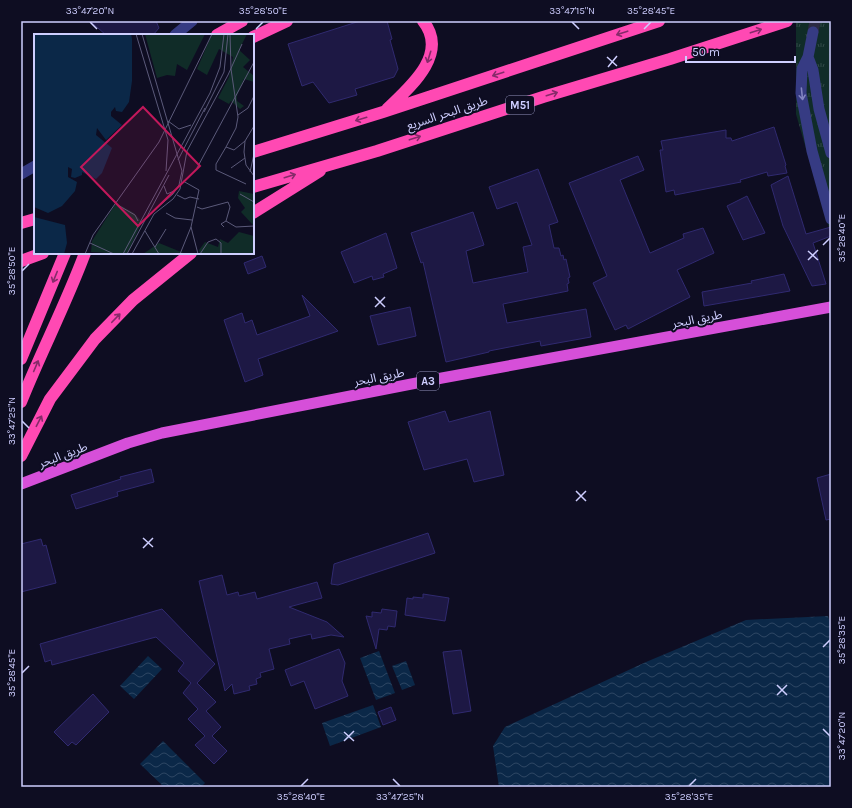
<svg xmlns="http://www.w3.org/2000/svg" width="852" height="808" font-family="Karla,'Noto Sans Arabic',sans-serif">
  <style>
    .grass { fill: url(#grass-tufts) }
    .water { fill: url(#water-waves) }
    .building { fill: #1d1844; stroke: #302a70 }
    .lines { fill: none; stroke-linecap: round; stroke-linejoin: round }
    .tertiary-tunnel { stroke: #2b2a43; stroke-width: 11; stroke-dasharray: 11 5.5; stroke-linecap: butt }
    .tertiary { stroke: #363b83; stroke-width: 11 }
    .trunk { stroke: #d64fd9; stroke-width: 11 }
    .motorway { stroke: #ff49b3; stroke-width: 12 }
    .oneway { stroke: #862b6a }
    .oneway2 { stroke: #8284c1 }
    .ticks { fill: none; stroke: #ceceff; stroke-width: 1.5 }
    .labels { text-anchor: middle; stroke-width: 4; stroke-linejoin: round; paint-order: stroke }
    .shield { fill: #0e0d22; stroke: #9494bd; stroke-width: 1 }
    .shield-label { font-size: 11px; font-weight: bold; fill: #ceceff }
    .street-label { font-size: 12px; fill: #ceceff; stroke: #0e0d22 }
    .inset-road { fill: none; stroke: #5b5a7a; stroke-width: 1 }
    .view { fill: #c2185b; fill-opacity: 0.15; stroke: #c2185b; stroke-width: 2 }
    .inset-edge { fill: none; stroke: #ceceff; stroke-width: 2 }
    .neatline { fill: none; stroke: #ceceff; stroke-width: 1.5 }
    .ticks-label { font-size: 10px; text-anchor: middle; fill: #ceceff }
  </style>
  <defs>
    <pattern id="grass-tufts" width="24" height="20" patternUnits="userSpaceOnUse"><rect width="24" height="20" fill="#102c28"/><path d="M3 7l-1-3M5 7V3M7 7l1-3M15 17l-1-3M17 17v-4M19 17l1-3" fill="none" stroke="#324948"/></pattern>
    <pattern id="water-waves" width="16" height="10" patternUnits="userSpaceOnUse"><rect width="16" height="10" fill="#0b2848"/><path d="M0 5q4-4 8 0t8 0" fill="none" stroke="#2d4663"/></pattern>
  </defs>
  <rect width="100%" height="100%" fill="#0e0d22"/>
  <path class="grass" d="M796 21H831V235L796 114Z"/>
  <path class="water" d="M828 616 831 626V787H499L493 746 505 727 646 662 746 620Z
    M379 651 395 693 376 700 360 658Z
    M148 656 162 669 134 699 120 686Z
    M406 661 415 685 402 690 392 666Z
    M373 705 381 727 330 746 322 723Z
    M163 741 205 783 201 787H164L140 764Z"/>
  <path class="building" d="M90 21H156L159 28 153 35H106Z
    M360 21H387L392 39 390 40 398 69 394 77 355 89 357 95 329 103 313 82 302 86 288 44Z
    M774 127 786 165 785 166 787 173 768 176 767 172 740 180 741 182 675 195 674 190 666 192 660 150H663L661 141 726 130V138H731L732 141Z
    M638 156 644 170 620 180 650 253 684 238 683 234 703 228 714 253 677 270 690 297 628 329 626 325 615 330 593 283 607 276 569 183Z
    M538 169 558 222 549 225 554 248H559L561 256 563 255 564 260 566 259 570 277 568 278 569 283 567 284 568 291 503 304 507 323 586 309 591 337 541 346 540 341 489 351V352L446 362 423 262 421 263 411 233 473 212 484 245 466 251 473 283 528 272 523 247 532 245 517 202 497 209 489 187Z
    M788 176 806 234 831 227V236L813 243 826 284 812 286 783 226 771 185Z
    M747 196 765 233 743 240 727 206Z
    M386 233 397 268 383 274 384 277 373 280 372 276 354 283 341 252Z
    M262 256 266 267 248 274 244 263Z
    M784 274 790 291 704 306 702 292 752 283 751 281Z
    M302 295 338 331 258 359 263 375 245 382 224 320 242 313 245 323 252 320 257 335 310 316Z
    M410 307 416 336 378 345 370 316Z
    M445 411 449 422 490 411 504 475 474 482 467 459 424 470 408 422Z
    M151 469 154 482 117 492 118 496 76 509 71 495 121 479 120 477Z
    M831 474V519L826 520 817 478Z
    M428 533 435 553 338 585 331 584 334 564Z
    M41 539 43 546 46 545 56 583 21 592V544Z
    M222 575 227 595 238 592 239 596 255 592 257 599 317 582 322 598 289 607 327 622 344 637 331 635 312 639 311 634 289 639 290 644 269 649 274 669 260 673 261 677 256 679 257 684 249 686 250 690 234 694 232 684 225 691 199 581Z
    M423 594 449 598 445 621 405 615 407 598 413 599V597L423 598Z
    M162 609 215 664 197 683 216 702 206 711 221 727 212 736 227 751 214 764 195 745 205 736 188 719 198 709 183 693 191 683 178 671 184 663 156 637 52 665 51 660 45 662 40 644Z
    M382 609 397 611 395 627 388 626 387 630 379 629 376 649 366 616 372 617V612L381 613Z
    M339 649 345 663 342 681 348 696 315 709 304 681 291 686 285 670Z
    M461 650 471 711 453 714 443 652Z
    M93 694 109 712 76 745 72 742 68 746 54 732Z
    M391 707 396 720 383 725 378 712Z"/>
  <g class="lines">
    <path class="tertiary-tunnel" d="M813 32 815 21"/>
    <path class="tertiary" d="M813 32 808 57 802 69 801 93 812 151 831 219
      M175 35 192 21
      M808 57 813 70 819 109 831 153
      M21 174 35 166"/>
    <path class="trunk" d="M21 484 128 443 162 433 442 378 831 307"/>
    <path class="motorway" d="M217 35 242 21
      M253 37 287 21
      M387 109C409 88 450 54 423 21
      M253 152 383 112 659 21
      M253 187 377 151 543 97 670 59 787 21
      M253 213 320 171
      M21 223 35 219
      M21 261 43 253
      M21 359 65 253
      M21 402C41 352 66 304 85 253
      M21 456 50 399 95 339 133 300 191 253"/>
  </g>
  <defs><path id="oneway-shaft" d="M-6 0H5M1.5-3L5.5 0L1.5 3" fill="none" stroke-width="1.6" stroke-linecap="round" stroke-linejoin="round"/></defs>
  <g class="oneway">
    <use href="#oneway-shaft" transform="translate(756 31) rotate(-18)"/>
    <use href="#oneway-shaft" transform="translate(622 33) rotate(162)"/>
    <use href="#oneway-shaft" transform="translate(429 57) rotate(107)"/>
    <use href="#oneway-shaft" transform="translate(498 74) rotate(162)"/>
    <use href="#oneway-shaft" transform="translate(552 94) rotate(-17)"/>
    <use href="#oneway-shaft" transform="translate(361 119) rotate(163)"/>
    <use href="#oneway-shaft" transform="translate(415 138) rotate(-18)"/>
    <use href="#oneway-shaft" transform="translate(290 176) rotate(-17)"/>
    <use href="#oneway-shaft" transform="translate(55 277) rotate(112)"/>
    <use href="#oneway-shaft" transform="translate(116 318) rotate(-46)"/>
    <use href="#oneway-shaft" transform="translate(36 366) rotate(-67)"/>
    <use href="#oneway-shaft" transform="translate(39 421) rotate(-63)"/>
  </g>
  <use class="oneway2" href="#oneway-shaft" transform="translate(802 94) rotate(84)"/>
  <path class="ticks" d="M90 22 97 29M572 22 579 29M256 29 263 22M644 29 651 22M607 57 617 66M608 67 617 56M823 245 830 238M808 251 818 260M808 260 818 250M22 271 29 264M375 297 385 307M375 307 385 297M22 421 29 428M576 491 586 501M576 501 586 491M143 538 153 547M143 548 153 538M823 647 830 640M22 673 29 666M777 685 787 695M777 695 787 685M823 729 830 736M344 732 354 741M344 741 354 731M393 779 400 786M301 786 308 779M689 786 696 779"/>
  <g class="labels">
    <g class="shield">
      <rect x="506" y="96" width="28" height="18" rx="3"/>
      <rect x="417" y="372" width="22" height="18" rx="3"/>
    </g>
    <g class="shield-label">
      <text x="520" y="109">M51</text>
      <text x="428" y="385">A3</text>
    </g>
    <g class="street-label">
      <text transform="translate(447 113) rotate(-18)" y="4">طريق البحر السريع</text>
      <text transform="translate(697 319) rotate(-11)" y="4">طريق البحر</text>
      <text transform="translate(379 377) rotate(-11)" y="4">طريق البحر</text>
      <text transform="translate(63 455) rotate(-21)" y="4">طريق البحر</text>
    </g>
  </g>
  <g transform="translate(34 34)">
    <rect width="220" height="220" fill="#0e0d22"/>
    <path d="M111 0H171L153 36 143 30 141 42 133 41 123 44ZM178 0H213L205 16 216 26 209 33 220 42V48L210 45 203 62V67L210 72 206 75 197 67 195 70 184 64 195 43 199 23 185 15 173 41 163 35ZM205 157 220 160V192L207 178 211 174 204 164ZM82 169 100 179 108 188 93 220 57 218 58 207ZM205 198 220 202V219L166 220 165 216 171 208 184 213 186 205 194 209ZM125 209 152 220H109Z" fill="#102c28"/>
    <path d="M0 0H97L98 5V47L95 68 88 78 82 77 81 73 77 78V82L88 91 72 106 63 94 62 101 78 114 68 139 62 145 48 138V141L41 144 37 143 38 135 34 133V143L43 148 41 157 28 172 14 179 0 173ZM0 183 31 191 33 209 30 220H0Z" fill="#0b2848"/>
    <path class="inset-road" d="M102 0 134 106 132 137M108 0 148 137 145 151 139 160 116 180M196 0 197 35 204 83 202 94 192 113 200 116 211 107M170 78 190 38 194 0M204 81 214 74 220 62M134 87 145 95 157 91M220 92 211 107 210 118 212 131 220 142M192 113 182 130V136L212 150M144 126 171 74M163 134 220 28M197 134 211 124M216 138 220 120M149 147 165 156 157 193M130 152 133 160 140 157M206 160 220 168M143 161 151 165 156 163 165 165M82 170 101 181 104 187M163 173 168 175 194 168 196 173 192 187 187 190 190 193M132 179 141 184 158 186M192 187 202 193 220 192M111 197 125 220M56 209 80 220M121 213 132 195M51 220 59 201 125 108 178 0M89 220 176 59 186 33 190 0M93 220 135 141M98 220 120 180 139 165 146 155 153 117 194 41 208 10M146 220 157 193 164 220M166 220 174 208 182 205 187 209V220"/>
    <path class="view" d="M109 73 166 132 104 192 47 133Z"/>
    <rect width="220" height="220" class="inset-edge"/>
  </g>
  <rect width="852" height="808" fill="none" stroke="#0e0d22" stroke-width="44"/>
  <path d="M686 56v6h109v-6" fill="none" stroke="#ceceff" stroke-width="2"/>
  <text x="692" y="56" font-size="12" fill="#ceceff" stroke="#0e0d22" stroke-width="3" paint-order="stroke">50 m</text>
  <rect x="22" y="22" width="808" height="764" class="neatline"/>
  <g class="ticks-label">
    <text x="90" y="14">33°47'20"N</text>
    <text x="263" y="14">35°28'50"E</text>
    <text x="572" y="14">33°47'15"N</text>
    <text x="651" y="14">35°28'45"E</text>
    <text transform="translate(841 238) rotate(-90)" y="4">35°28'40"E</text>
    <text transform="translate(11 271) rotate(-90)" y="4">35°28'50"E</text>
    <text transform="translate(11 421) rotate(-90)" y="4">33°47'25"N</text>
    <text transform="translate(841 640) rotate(-90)" y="4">35°28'35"E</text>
    <text transform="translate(11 673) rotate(-90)" y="4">35°28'45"E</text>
    <text transform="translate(841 736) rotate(-90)" y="4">33°47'20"N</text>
    <text x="301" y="800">35°28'40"E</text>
    <text x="400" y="800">33°47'25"N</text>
    <text x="689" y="800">35°28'35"E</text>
  </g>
</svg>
